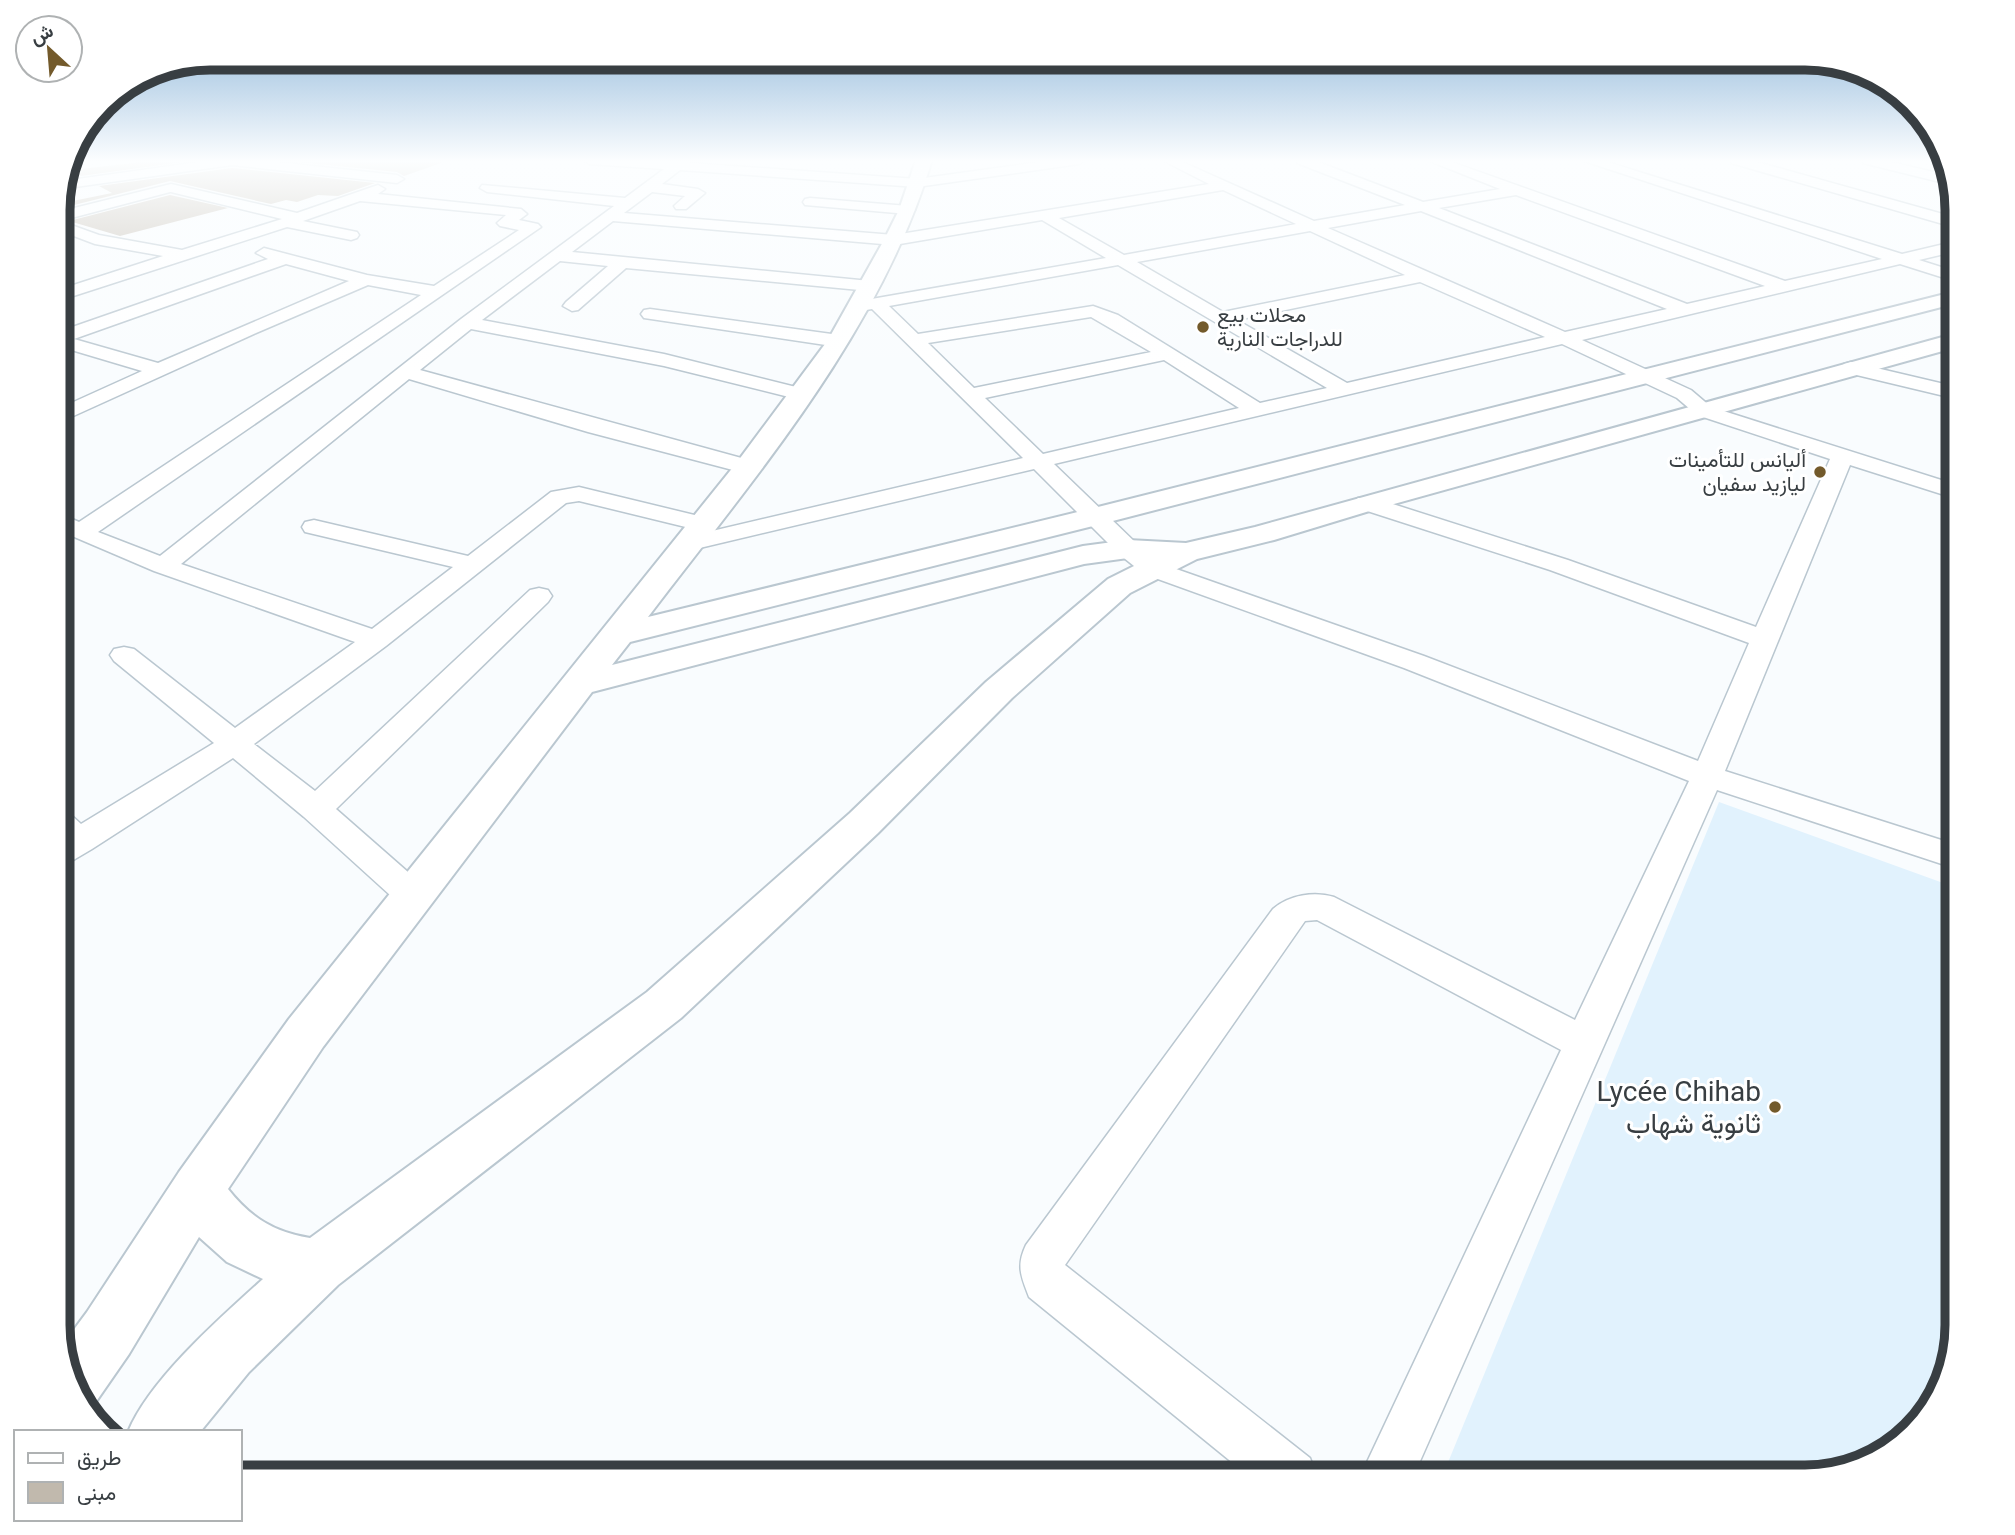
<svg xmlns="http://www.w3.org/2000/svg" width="2015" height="1535" font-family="Roboto,Vazirmatn,sans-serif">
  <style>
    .built { fill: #e1f2fd }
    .building { fill: #c1b9ad }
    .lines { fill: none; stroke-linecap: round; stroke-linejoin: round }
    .minor-casing { stroke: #bac7d0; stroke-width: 3 }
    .tertiary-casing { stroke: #bac7d0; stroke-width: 4 }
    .minor { fill: #fff; fill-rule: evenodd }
    .tertiary { fill: #fff; fill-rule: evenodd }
    .poi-dot { fill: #735a2b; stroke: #fff; stroke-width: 2.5 }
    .labels { text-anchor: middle; stroke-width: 6; stroke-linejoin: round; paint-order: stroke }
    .far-poi-label { font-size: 21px; fill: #383e42; stroke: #fff; text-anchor: start }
    .near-poi-label { font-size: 28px; fill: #383e42; stroke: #fff; text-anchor: end }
    .rim { fill: none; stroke: #383e42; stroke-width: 9 }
  </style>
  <rect width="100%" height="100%" fill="#f9fcfe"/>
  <path class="built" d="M1719 802 1957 888V1326L1926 1418 1872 1462 1805 1477H1442Z"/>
  <path class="building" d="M159 160H197L81 176 72 170Z
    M278 160H440L441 163 404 176 397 172Z
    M232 168 375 183 338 196 318 195 297 202 286 200 271 204 170 181 58 209V204L112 193 99 186Z
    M170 195 228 208 120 236 69 221Z"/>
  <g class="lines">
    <defs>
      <path id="minor" d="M213 160H257L397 175 404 179 397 183 232 165 61 189 63 181Z
        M583 160 674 162 691 160 690 163 917 179 1053 160H1086L1079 164 917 187 680 170 662 184 698 189 705 193 686 209H676L674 206 685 196 652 192 624 213 894 235 1209 184 1162 160H1178L1314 221 1405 205 1297 163 1296 160H1313L1423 202 1500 189 1427 160H1446L1785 281 1882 259 1581 160H1601L1902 254 1957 241V251L1919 260 1957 272V282L1900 264 1582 340 1691 390 1711 407 1957 485V499L1850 465 1725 771 1957 845V869L1717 790 1413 1477H1360L1561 1050 1317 920 1305 921 1065 1265 1310 1458 1317 1477H1250L1029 1297C1021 1276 1016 1266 1026 1245L1273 909C1289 895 1314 891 1334 897L1575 1020 1689 781 1404 668 1144 574 1119 554 1034 469 687 551 678 549 675 544 678 539 1023 458 872 309 860 311 851 306 860 301 1106 258 1042 220 894 245 613 221 572 252 870 281 879 286 870 291 626 268 578 310 572 311 563 306 566 302 608 266 560 261 482 320 664 354 808 390 811 394 808 398 801 400 664 366 471 329 420 370 756 462 759 467 756 472 748 474 588 432 409 379 181 564 372 629 453 567 305 532 302 527 305 522 314 520 468 556 551 492 579 487 711 519 714 524 711 529 702 531 579 501 566 503 386 646 254 744 315 791 530 590 539 588 548 590 552 596 548 602 336 809 425 887 431 896 425 905 413 909 401 905 304 817 233 758 92 849 70 862 58 866V811L70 814 81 824 214 743 114 661 110 655 114 649 124 647 134 649 235 728 355 642 154 571 58 530V513L79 522 421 295 368 285 256 333 58 423V409L142 371 58 346V332L268 259 256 253 264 248 367 275 434 286 519 230 500 226 497 223 506 215 360 201 303 221 357 232 359 235 357 238 351 240 287 227 58 301V290L163 256 95 244 58 230V212L171 184 297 213 378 185 385 189 378 194 521 209 527 214 519 220 538 224 541 227 98 532 160 556 461 319 614 206 487 192 480 188 482 185 625 198 664 169 589 164ZM1223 190 1296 224 1124 255 1059 218ZM170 192H171L282 219 182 250 99 235 60 221ZM1516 195 1765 286 1687 304 1439 208ZM1421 211 1667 309 1565 332 1328 228ZM1310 231 1405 275 1223 312 1137 262ZM286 264 349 281 158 363 74 339ZM1118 265 1327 388 1260 403 1118 315 1093 306 918 334 889 306ZM1420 282 1545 337 1347 383 1237 320ZM1091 317 1151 352 974 388 928 343ZM1562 344 1677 398 1697 415 1830 459 1756 627 1568 560 1374 498H1358L1354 503 1358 508 1550 570 1749 643 1698 761 1424 656 1162 564 1137 544 1054 464ZM1164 360 1239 408 1043 454 985 398Z
        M1729 160H1750L1957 218V228L1731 163Z
        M1861 160H1883L1950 176 1952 185 1863 163Z
        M810 198 908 206 915 210 908 214 805 205 803 202 805 199Z
        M650 309 839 335 848 341 839 347 644 318 641 314 644 310Z
        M1851 362 1957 387V399L1844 372 1841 368 1844 364Z"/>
      <path id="tertiary" d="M916 160H932C880 333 756 475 648 617L1090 509 1957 291V303L1105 523 630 642 612 665 1083 546 1128 540 1186 543 1255 527 1957 333V347L1376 509 1274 540 1197 559 1130 593 1012 698 878 833 681 1018 338 1285 249 1372 200 1432H128C150 1379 220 1318 263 1279L227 1262 199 1237 129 1354 93 1406 86 1408 74 1393 61 1347 87 1312 179 1172 289 1019 738 461 828 340 884 240 899 210ZM1128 558 1148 559 1108 579 986 682 850 813 647 992 310 1238C274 1232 251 1218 228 1189L323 1047 592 692 1084 564Z"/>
    </defs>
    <use href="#minor" class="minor-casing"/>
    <use href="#tertiary" class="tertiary-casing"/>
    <use href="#minor" class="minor"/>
    <use href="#tertiary" class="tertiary"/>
  </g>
  <linearGradient id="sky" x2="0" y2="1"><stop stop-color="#81aed5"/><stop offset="0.43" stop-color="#fcfeff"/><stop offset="1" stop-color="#fcfeff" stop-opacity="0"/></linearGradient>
  <rect width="2015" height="375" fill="url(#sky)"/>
  <g class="poi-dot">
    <circle cx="1203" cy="327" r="7"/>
    <circle cx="1820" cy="472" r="7"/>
    <circle cx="1775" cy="1107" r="7"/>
  </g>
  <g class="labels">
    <g class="far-poi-label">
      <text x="1217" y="322">محلات بيع<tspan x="1217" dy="24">للدراجات النارية</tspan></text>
      <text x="1806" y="467" text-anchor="end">أليانس للتأمينات<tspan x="1806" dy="24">ليازيد سفيان</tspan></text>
    </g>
    <g class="near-poi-label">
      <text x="1761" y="1101">Lycée Chihab<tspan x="1761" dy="32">ثانوية شهاب</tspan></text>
    </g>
  </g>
  <path d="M0 0H2015V1535H0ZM210 70H1805A140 140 0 0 1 1945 210V1325A140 140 0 0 1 1805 1465H210A140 140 0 0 1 70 1325V210A140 140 0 0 1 210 70Z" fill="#fff" fill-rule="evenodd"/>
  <path class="rim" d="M210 70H1805A140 140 0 0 1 1945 210V1325A140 140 0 0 1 1805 1465H210A140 140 0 0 1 70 1325V210A140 140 0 0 1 210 70Z"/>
  <rect x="14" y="1430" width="228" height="91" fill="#ffffff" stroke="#afb2b3" stroke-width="2"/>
  <rect x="28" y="1453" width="35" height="10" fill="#ffffff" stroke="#afb2b3" stroke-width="2"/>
  <text x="77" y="1465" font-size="21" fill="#383e42">طريق</text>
  <rect x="28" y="1482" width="35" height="21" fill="#c1b9ad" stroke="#afb2b3" stroke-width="2"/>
  <text x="77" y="1500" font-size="21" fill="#383e42">مبنى</text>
  <g transform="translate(49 49) rotate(334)"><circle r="33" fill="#ffffff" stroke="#afb2b3" stroke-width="2"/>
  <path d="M0-5L12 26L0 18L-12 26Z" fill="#735a2b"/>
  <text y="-10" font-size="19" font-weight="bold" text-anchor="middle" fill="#383e42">ش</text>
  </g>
</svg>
